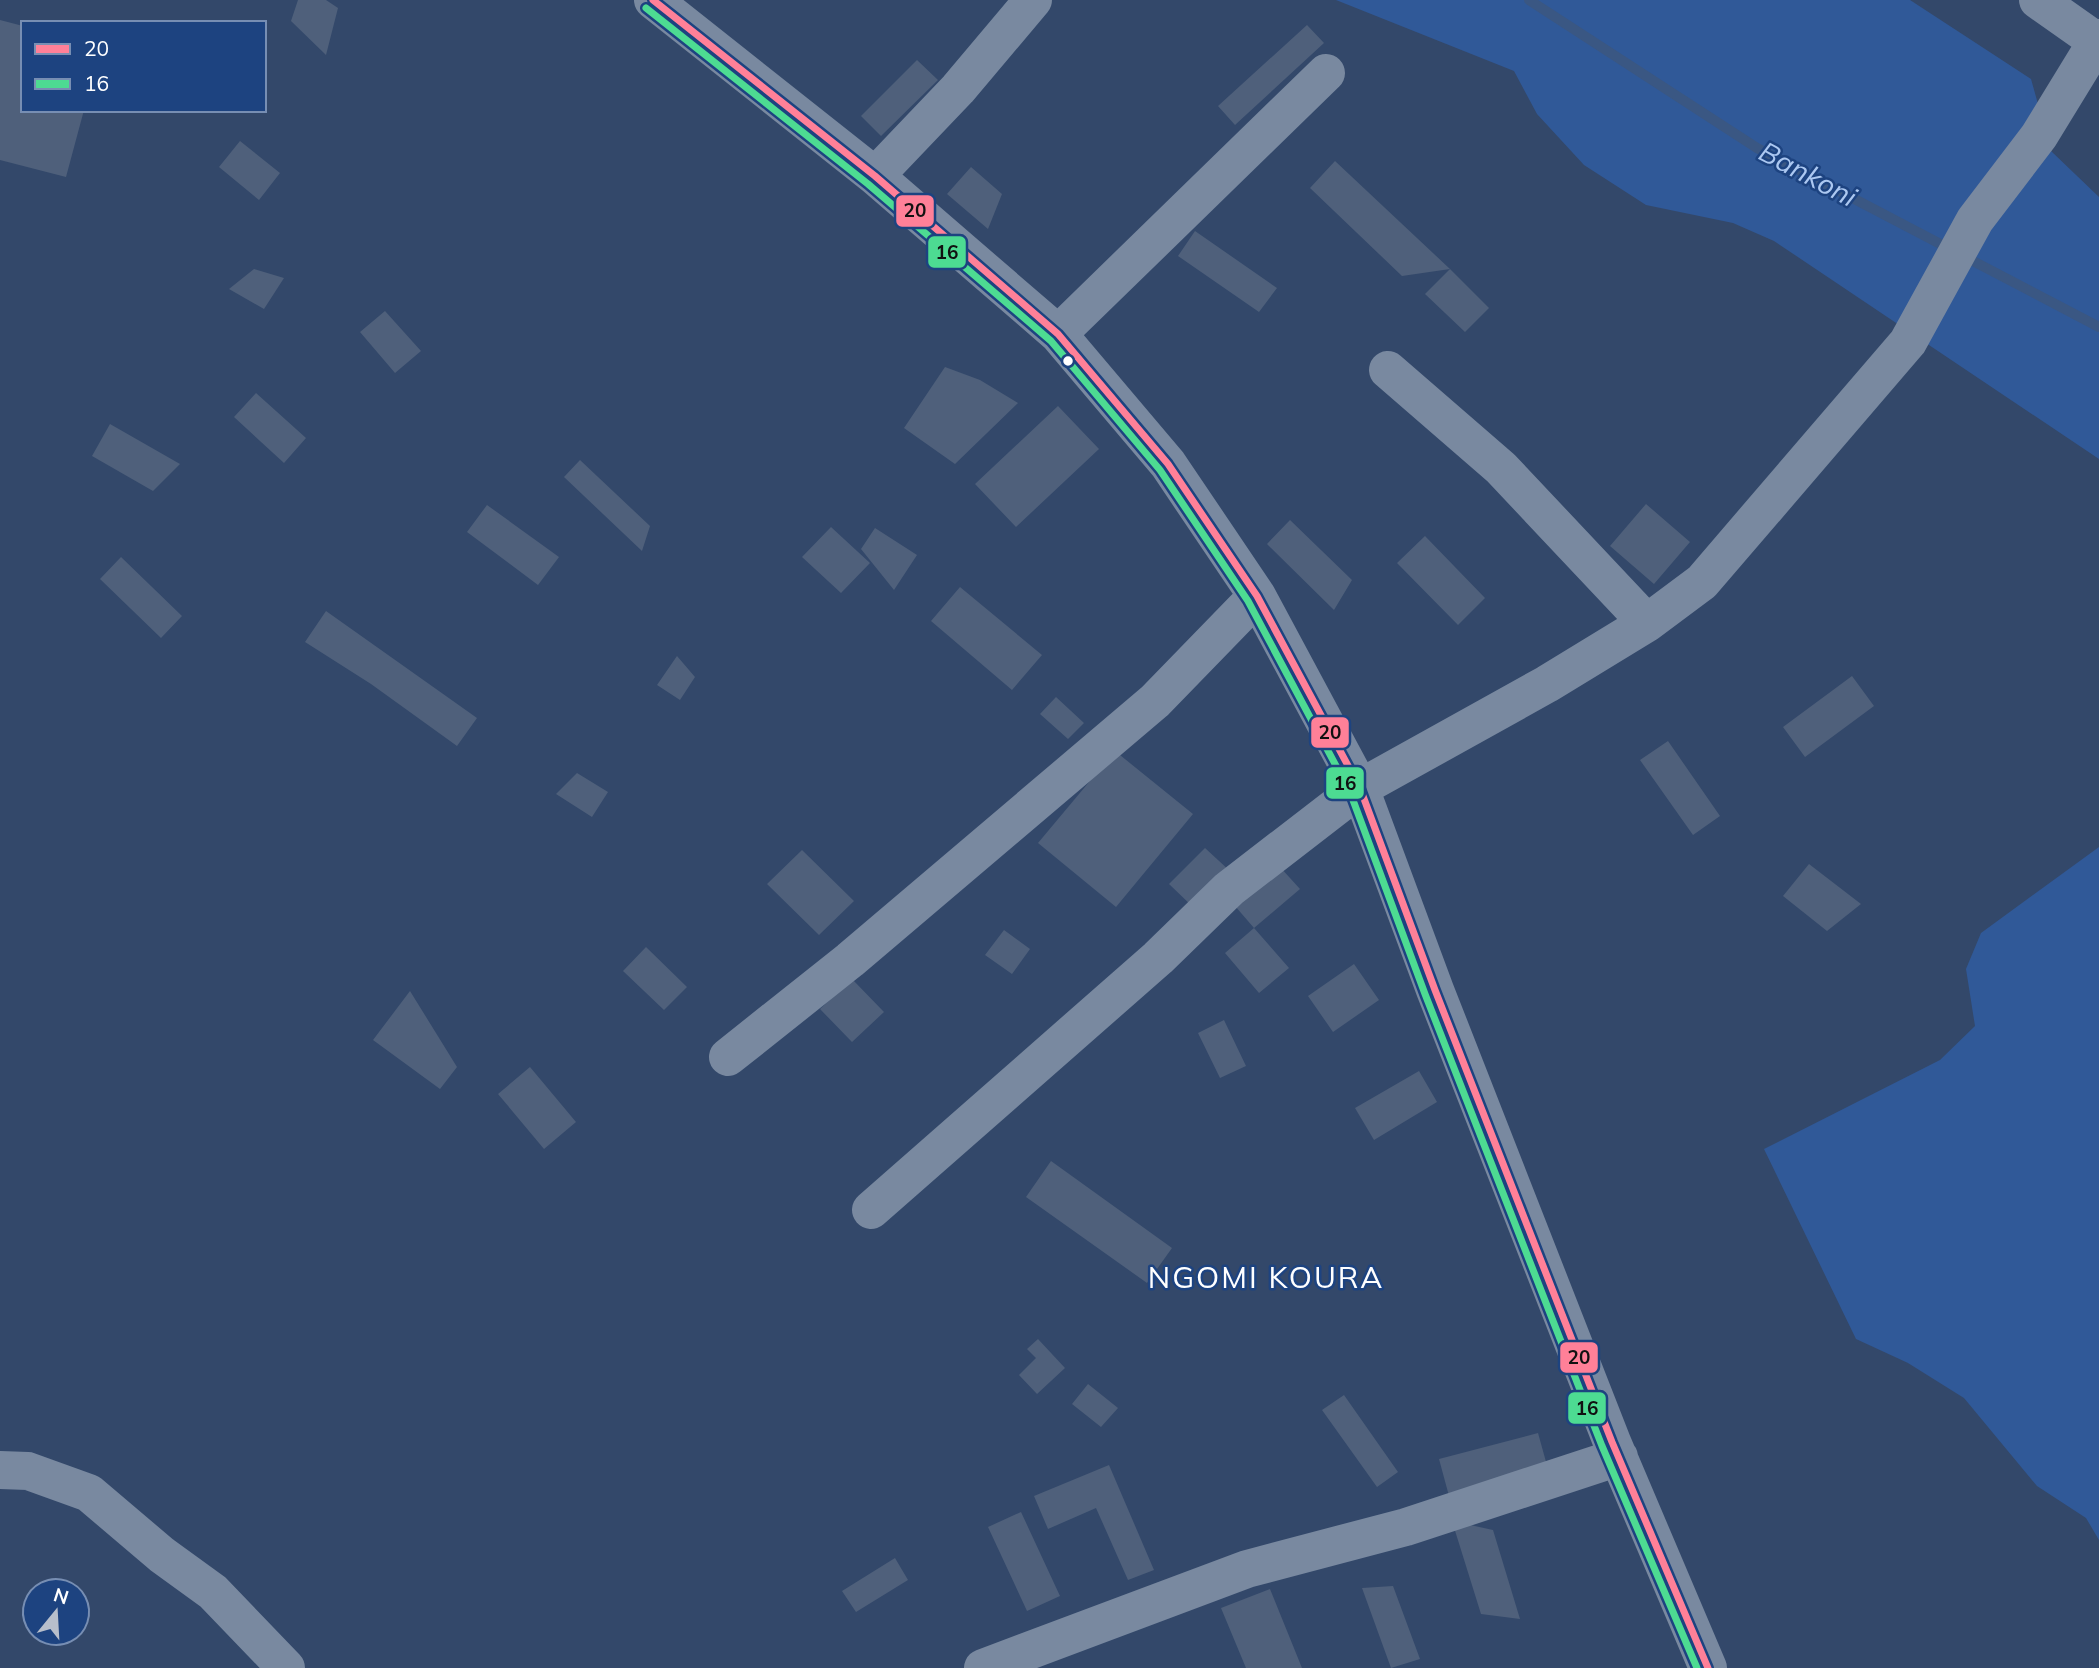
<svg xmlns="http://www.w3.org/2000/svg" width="2099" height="1668" font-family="Mulish,sans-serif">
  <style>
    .green { fill: #305998 }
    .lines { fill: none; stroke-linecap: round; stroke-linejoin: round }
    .stream { stroke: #3a5783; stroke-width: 10 }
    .building { fill: #4f607b }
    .minor { stroke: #7989a0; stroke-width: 38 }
    .bus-1-casing { stroke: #1d4380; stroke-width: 12 }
    .bus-2-casing { stroke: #1d4380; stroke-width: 12 }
    .bus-1 { stroke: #ff8098; stroke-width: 7 }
    .bus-2 { stroke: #4ddb92; stroke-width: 7 }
    .bus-dot { fill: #fff; stroke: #1d4380; stroke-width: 2.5 }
    .labels { text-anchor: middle; stroke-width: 5; stroke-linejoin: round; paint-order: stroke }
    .water-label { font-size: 28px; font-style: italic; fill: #acc8f1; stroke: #1d4380 }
    .quarter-label { font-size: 30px; letter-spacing: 2px; fill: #fff; stroke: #1d4380 }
    .line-badge { stroke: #1d4380; stroke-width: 2.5 }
    .pale-badge-label { font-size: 19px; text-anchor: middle; font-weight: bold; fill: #111 }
  </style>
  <rect width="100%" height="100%" fill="#33486a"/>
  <path class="green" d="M1336 0H1910L2031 79 2051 151 2099 197V459L1774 241 1733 223 1646 205 1584 165 1537 114 1514 71Z
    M2099 847V1540L2086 1518 2037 1486 1964 1398 1908 1363 1856 1339 1764 1149 1940 1060 1975 1026 1966 969 1981 933Z"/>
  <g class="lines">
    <path class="stream" d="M1529 0 1757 148 2099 327"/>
  </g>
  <path class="building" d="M298 0H326L338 8 326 55 291 21Z
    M0 20 23 26V110H84L66 177 0 160Z
    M1307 25 1324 43 1235 125 1218 106Z
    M917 60 938 80 881 136 861 116Z
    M240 141 280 173 259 200 219 167Z
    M1335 161 1450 269 1402 276 1310 188Z
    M971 167 1002 194 988 229 947 194Z
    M1195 231 1277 288 1259 312 1178 256Z
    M254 269 284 278 264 309 229 289Z
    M1450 269 1489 308 1465 332 1425 294Z
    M385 311 421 351 395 373 360 332Z
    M945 367 980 380 1018 403 955 464 904 428Z
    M256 393 306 438 284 463 234 417Z
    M1058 406 1099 449 1016 527 975 484Z
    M110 424 180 464 153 491 92 456Z
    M580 460 650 526 642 551 564 477Z
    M1646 504 1690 542 1654 584 1610 546Z
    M487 505 559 557 538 585 467 532Z
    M1290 520 1352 580 1334 610 1267 544Z
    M831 527 870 563 841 593 802 557Z
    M875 528 917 555 894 590 861 549Z
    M1425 536 1485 598 1458 625 1397 563Z
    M121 557 182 616 161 638 100 579Z
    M960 587 1042 655 1012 690 931 621Z
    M326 611 477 718 457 746 371 684 305 642Z
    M677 656 695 677 680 700 657 685Z
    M1852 676 1874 706 1805 757 1783 727Z
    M1056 697 1084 723 1068 739 1040 714Z
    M1668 741 1720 816 1693 835 1640 760Z
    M1115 751 1193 814 1116 907 1038 843Z
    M577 773 608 792 592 817 556 794Z
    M1205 848 1231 872 1194 908 1169 884Z
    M802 850 854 901 819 935 767 884Z
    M1809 864 1861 904 1827 931 1783 896Z
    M1280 867 1300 889 1254 928 1289 968 1259 993 1225 953 1254 928 1235 906Z
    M1004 930 1030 949 1012 974 985 955Z
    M646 947 687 987 664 1010 623 971Z
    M1354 964 1379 1000 1333 1032 1308 996Z
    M852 979 884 1012 852 1042 820 1009Z
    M410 991 457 1067 440 1089 373 1040Z
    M1224 1020 1246 1066 1220 1078 1198 1033Z
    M530 1067 576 1122 544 1149 498 1094Z
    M1419 1071 1437 1102 1374 1140 1355 1108Z
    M1051 1161 1172 1248 1147 1283 1026 1197Z
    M1038 1339 1065 1368 1037 1394 1019 1375 1036 1358 1027 1349Z
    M1088 1384 1118 1408 1101 1427 1072 1404Z
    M1344 1395 1398 1472 1377 1487 1322 1410Z
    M1538 1433 1548 1469 1449 1496 1439 1459Z
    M1109 1465 1154 1570 1128 1580 1096 1508 1048 1529 1034 1496Z
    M1021 1512 1060 1596 1027 1611 988 1527Z
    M1452 1521 1493 1530 1520 1619 1481 1614Z
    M895 1558 908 1580 856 1612 842 1591Z
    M1393 1586 1420 1659 1391 1668 1362 1588Z
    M1270 1589 1302 1668H1246L1221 1608Z"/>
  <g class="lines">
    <path class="minor" d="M653 0 875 176 1058 334 1168 464 1257 596 1360 788 1435 990 1612 1442 1708 1668
      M2038 0 2099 43
      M875 176 958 89 1033 0
      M1058 334 1326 73
      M1388 370 1501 468 1647 623
      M728 1057 850 960 1155 701 1257 596
      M871 1210 1158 958 1229 889 1360 788 1547 684 1647 623 1702 582 1908 342 1975 220 2039 136 2099 38
      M0 1470 28 1471 89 1493 162 1555 213 1592 286 1668
      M983 1668 1247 1569 1406 1527 1619 1457"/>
    <defs>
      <path id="bus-1" d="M653 0 875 176 1058 334 1168 464 1257 596 1360 788 1435 990 1612 1442 1708 1668"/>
      <path id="bus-2" d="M646 8 868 184 1051 341 1160 470 1248 601 1350 792 1425 994 1602 1446 1697 1668"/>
    </defs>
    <use href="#bus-1" class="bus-1-casing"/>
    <use href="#bus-2" class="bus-2-casing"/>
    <use href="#bus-1" class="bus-1"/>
    <use href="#bus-2" class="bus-2"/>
  </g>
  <circle class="bus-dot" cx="1068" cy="361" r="6"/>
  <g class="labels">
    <g class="water-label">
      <text transform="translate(1808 174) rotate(28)" y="10">Bankoni</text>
    </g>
    <g class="quarter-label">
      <text x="1266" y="1288">NGOMI KOURA</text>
    </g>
  </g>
  <g class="line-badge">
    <rect x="895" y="194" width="40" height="34" rx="7" fill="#ff8098"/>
    <rect x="927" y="235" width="40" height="34" rx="7" fill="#4ddb92"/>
    <rect x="1310" y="716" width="40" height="33" rx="7" fill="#ff8098"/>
    <rect x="1325" y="766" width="40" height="34" rx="7" fill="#4ddb92"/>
    <rect x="1559" y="1341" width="40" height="33" rx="7" fill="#ff8098"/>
    <rect x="1567" y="1391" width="40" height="34" rx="7" fill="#4ddb92"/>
  </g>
  <g class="pale-badge-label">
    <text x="915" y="217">20</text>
    <text x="947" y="259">16</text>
    <text x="1330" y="739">20</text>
    <text x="1345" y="790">16</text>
    <text x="1579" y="1364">20</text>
    <text x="1587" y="1415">16</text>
  </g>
  <rect x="21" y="21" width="245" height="91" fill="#1d4380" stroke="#778eb3" stroke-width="2"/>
  <rect x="35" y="44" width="35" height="10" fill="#ff8098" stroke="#778eb3" stroke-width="2"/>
  <text x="84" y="56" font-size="21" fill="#ffffff">20</text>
  <rect x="35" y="79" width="35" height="10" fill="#4ddb92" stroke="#778eb3" stroke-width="2"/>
  <text x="84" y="91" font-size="21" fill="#ffffff">16</text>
  <g transform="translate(56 1612) rotate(18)"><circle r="33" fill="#1d4380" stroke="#778eb3" stroke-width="2"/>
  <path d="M0-5L12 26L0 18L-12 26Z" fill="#b8bfcb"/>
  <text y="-10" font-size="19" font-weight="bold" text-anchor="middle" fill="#ffffff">N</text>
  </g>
</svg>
